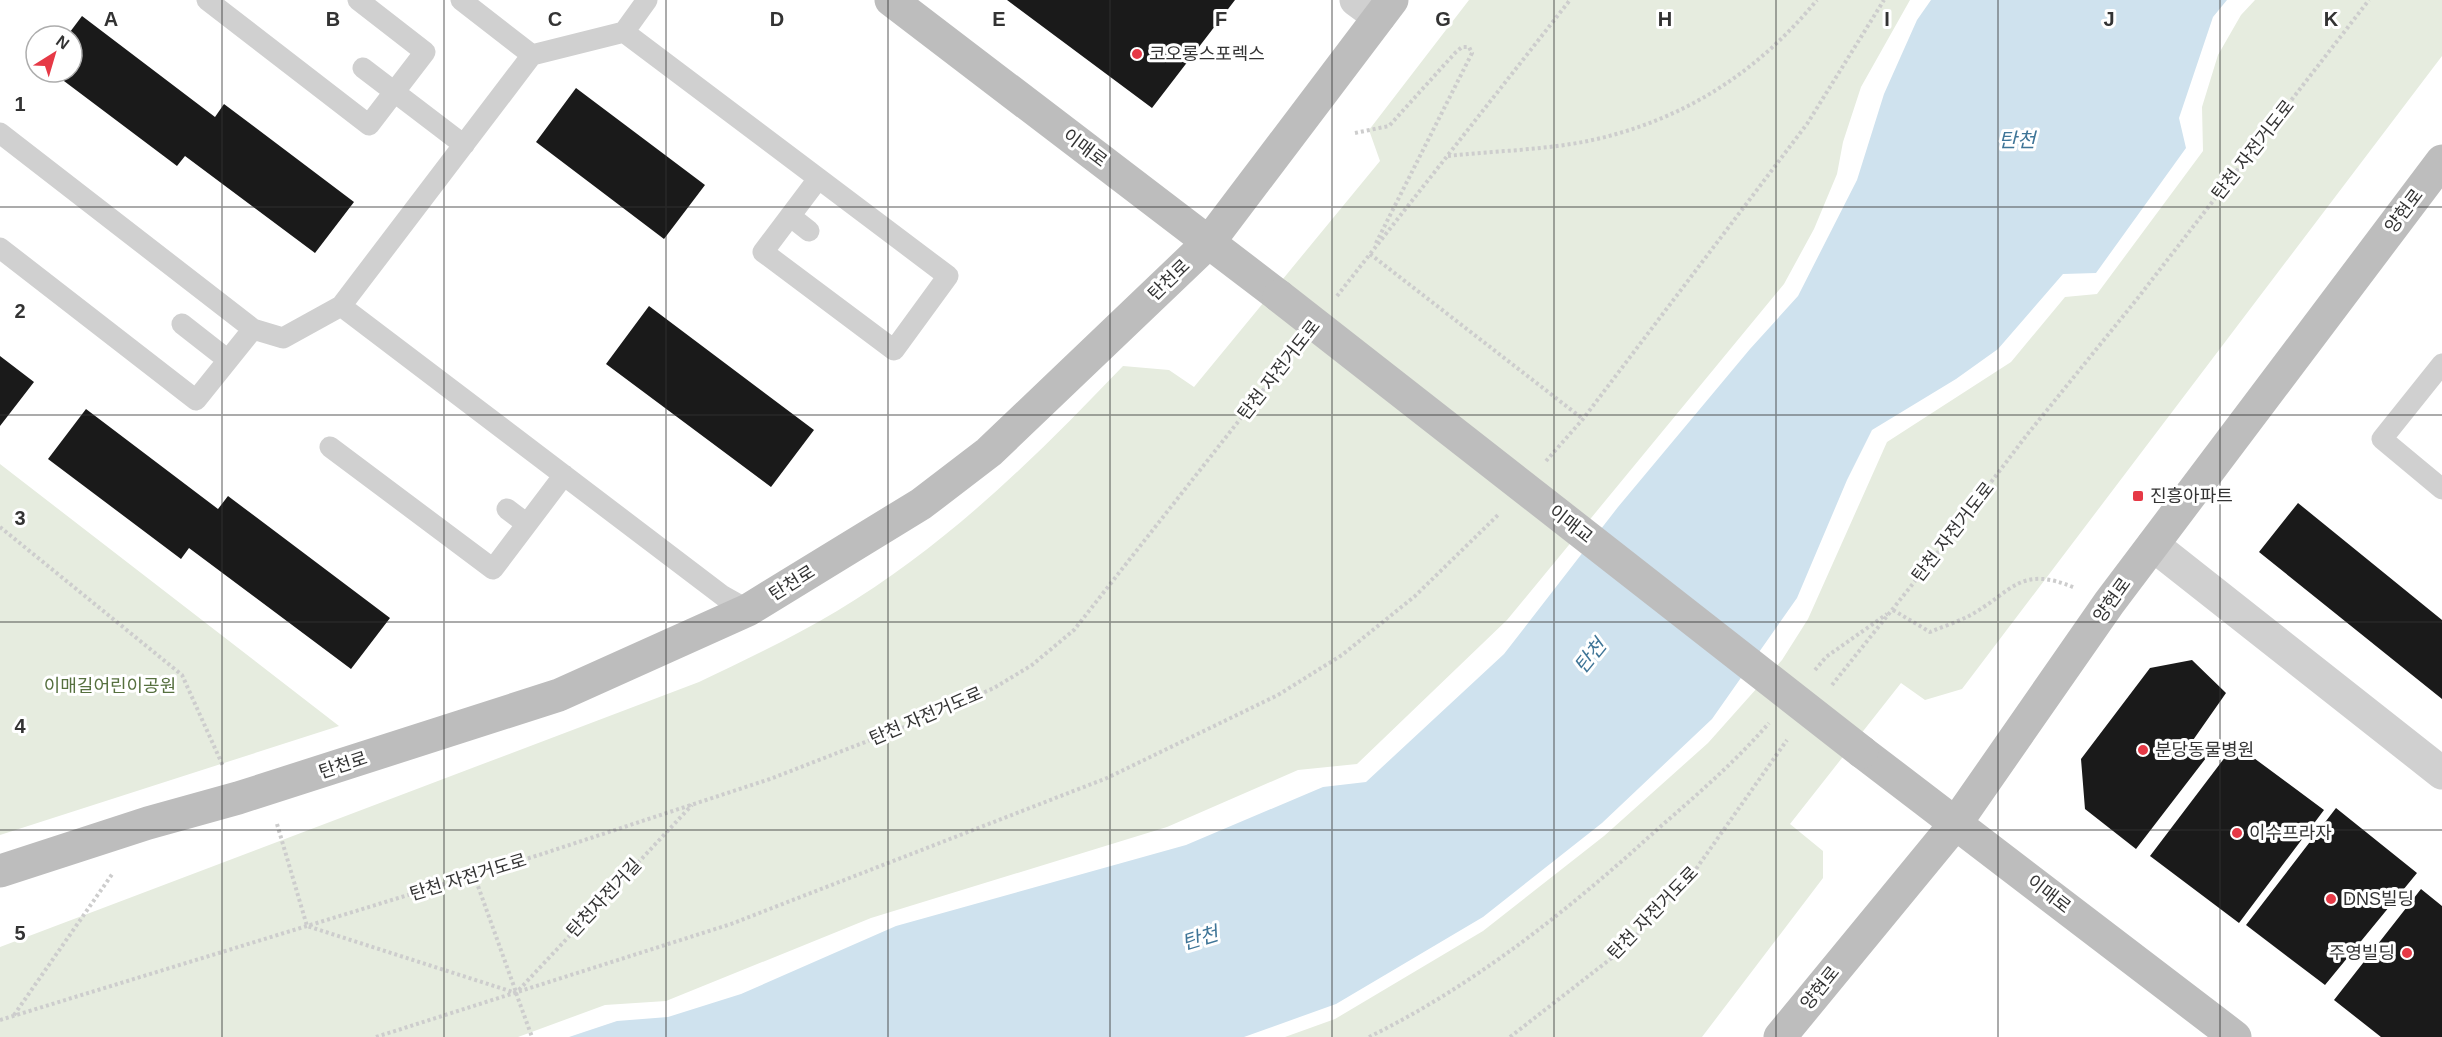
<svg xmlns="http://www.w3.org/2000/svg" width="2442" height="1037" font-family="Helvetica,'Noto Sans KR',sans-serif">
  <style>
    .green { fill: #e6ecdf }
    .water { fill: #cfe2ee }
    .building { fill: #1a1a1a }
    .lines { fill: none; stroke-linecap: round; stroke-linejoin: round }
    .path { stroke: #cdcdcd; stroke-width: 4; stroke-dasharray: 3 3; stroke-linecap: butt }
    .lane { stroke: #d0d0d0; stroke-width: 21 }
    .street { stroke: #d0d0d0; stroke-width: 33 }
    .secondary { stroke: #bdbdbd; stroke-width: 33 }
    .path-bridge { stroke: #cdcdcd; stroke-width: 4; stroke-dasharray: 3 3; stroke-linecap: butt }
    .secondary-bridge { stroke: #bdbdbd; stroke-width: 33 }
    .grid { fill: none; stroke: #333; stroke-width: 1.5; stroke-opacity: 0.55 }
    .poi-dot { fill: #e63946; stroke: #fff; stroke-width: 2 }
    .labels { text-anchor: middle; stroke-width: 6; stroke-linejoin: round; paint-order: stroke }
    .poi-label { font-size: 18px; fill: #333; stroke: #fff; text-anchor: start }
    .street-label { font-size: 18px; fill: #333; stroke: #fff }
    .park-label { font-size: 18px; fill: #56703f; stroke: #fff }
    .water-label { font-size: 20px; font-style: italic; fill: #3f7597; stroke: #fff }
    .grid-label { font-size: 20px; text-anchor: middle; font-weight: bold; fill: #333; stroke: #fff; stroke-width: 6; stroke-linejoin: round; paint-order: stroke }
  </style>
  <rect width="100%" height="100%" fill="#fff"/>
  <path class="green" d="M1469 0H1910L1861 87 1843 142 1837 174 1814 229 1784 284 1507 620 1357 764 1298 770 1167 827 871 918 666 1001 605 1005 518 1037H0V947L699 682C745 660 792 638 837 611 948 544 1034 459 1123 366L1169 370 1194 387 1380 161 1369 130Z
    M2255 0H2442V56L1962 689 1925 700 1901 683 1790 824 1823 851V878L1702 1037H1285L1335 1019 1483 931 1604 836 1708 743 1782 660 1808 619 1887 442 2011 362 2065 297 2097 294 2203 151 2202 107 2218 55 2241 15Z
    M0 464 339 726 0 835Z"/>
  <path class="water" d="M1931 0H2227L2213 17 2179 118 2186 148 2096 273 2063 274 1998 349 1956 379 1872 430 1847 480 1797 598 1712 719 1602 823 1483 917 1336 1004 1244 1037H569L617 1021 668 1017 741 994 896 926 1186 845 1323 787 1366 782 1504 654 1618 507 1750 349 1798 296 1857 180 1884 94 1917 20Z"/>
  <path class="building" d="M1007 0H1235L1152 108Z
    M82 16 215 117 224 104 354 202 315 253 185 156 177 166 52 72H72V36H67Z
    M576 88 705 185 664 239 536 142Z
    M649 306 814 430 771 487 606 364Z
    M0 356 34 382 0 426Z
    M86 409 218 509 228 496 390 618 351 669 189 548 181 559 48 459Z
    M2298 503 2442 620V699L2259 552Z
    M2192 660 2226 693 2191 743 2206 758 2136 849 2085 809 2081 759 2150 668Z
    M2235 744 2324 810 2239 923 2150 856Z
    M2336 808 2417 873 2325 985 2246 925Z
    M2421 889 2442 906V1037H2381L2334 1000Z"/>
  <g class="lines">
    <path class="path" d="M1355 133 1389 126 1455 53 1462 47H1469L1472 53 1467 63 1375 245
      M1448 156C1494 151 1543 150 1588 141 1682 121 1756 74 1817 0
      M1370 254 1583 419
      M1337 296 1570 0
      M1546 461 1583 419 1807 124 1884 0
      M0 527 182 675 223 766
      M1893 610 1930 632C1942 627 1957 622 1969 616 2013 592 2019 564 2075 588
      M1815 670 1826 657 1887 614
      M1832 685 1935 556 2026 436 2137 299 2369 0
      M277 824 307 926 516 993 692 805
      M474 875 516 992
      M14 1015 113 873
      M0 1020 542 854 770 779 904 727 994 688 1032 665 1074 630 1293 352
      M376 1037 731 924 1107 778 1278 695 1342 655 1415 596 1499 514
      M1369 1037C1477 984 1572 907 1660 827 1698 794 1736 761 1769 723
      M1510 1037 1622 950 1684 886 1787 740"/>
    <path class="lane" d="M207 0 369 125 425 52 358 0
      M461 0 532 55
      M624 32 948 276 894 350 763 252 818 179
      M363 68 464 145
      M0 133 253 329 283 338 341 306 532 55 624 32 647 0
      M790 216 809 231
      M0 248 196 400 253 329
      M341 306 723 596 748 610
      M182 324 228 360
      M2442 364 2382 439 2442 489
      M330 447 493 569 564 475
      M507 509 527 524"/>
    <path class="street" d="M1356 0 1379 17
      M2153 545 2442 773"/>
    <path class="secondary" d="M891 0 1279 296
      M1862 752 2235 1037
      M0 871 148 823 238 798 559 695 748 610 921 504 989 452 1209 242 1392 0
      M1780 1037 1956 823 2109 603 2442 161"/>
    <path class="path-bridge" d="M516 993 532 1037"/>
    <path class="secondary-bridge" d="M1279 296 1862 752"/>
  </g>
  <path class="grid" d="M222 0V1037M444 0V1037M666 0V1037M888 0V1037M1110 0V1037M1332 0V1037M1554 0V1037M1776 0V1037M1998 0V1037M2220 0V1037M0 207H2442M0 415H2442M0 622H2442M0 830H2442"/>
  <g class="poi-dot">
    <circle cx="1137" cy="54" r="6"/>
    <rect x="2132" y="490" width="12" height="12" rx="3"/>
    <circle cx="2143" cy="750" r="6"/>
    <circle cx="2237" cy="833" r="6"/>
    <circle cx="2331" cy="899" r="6"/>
    <circle cx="2407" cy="953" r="6"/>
  </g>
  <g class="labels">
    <g class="poi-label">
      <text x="1149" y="60">코오롱스포렉스</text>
      <text x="2150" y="502">진흥아파트</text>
      <text x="2155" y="756">분당동물병원</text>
      <text x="2249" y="839">이수프라자</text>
      <text x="2343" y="905">DNS빌딩</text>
      <text x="2395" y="959" text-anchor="end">주영빌딩</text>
    </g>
    <g class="street-label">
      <text transform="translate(1085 148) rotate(37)" y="6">이매로</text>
      <text transform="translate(2253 150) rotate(-52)" y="6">탄천 자전거도로</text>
      <text transform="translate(2404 211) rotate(-53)" y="6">양현로</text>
      <text transform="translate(1169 280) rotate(-44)" y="6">탄천로</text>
      <text transform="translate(1279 370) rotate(-52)" y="6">탄천 자전거도로</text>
      <text transform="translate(1571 524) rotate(38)" y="6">이매교</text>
      <text transform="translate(1953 532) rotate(-52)" y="6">탄천 자전거도로</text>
      <text transform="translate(792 583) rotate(-32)" y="6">탄천로</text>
      <text transform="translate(2112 600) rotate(-54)" y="6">양현로</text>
      <text transform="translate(926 716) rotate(-23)" y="6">탄천 자전거도로</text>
      <text transform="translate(343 765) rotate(-18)" y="6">탄천로</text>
      <text transform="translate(468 877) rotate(-17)" y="6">탄천 자전거도로</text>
      <text transform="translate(2049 894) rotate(38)" y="6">이매로</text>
      <text transform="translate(604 898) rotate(-47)" y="6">탄천자전거길</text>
      <text transform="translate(1653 913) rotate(-46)" y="6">탄천 자전거도로</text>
      <text transform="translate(1820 988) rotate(-51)" y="6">양현로</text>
    </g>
    <g class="park-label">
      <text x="110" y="692">이매길어린이공원</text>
    </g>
    <g class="water-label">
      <text x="2017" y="147">탄천</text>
      <text transform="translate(1590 656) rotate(-51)" y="7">탄천</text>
      <text transform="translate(1200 938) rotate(-17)" y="7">탄천</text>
    </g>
  </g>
  <g class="grid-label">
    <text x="111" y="26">A</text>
    <text x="333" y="26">B</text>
    <text x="555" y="26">C</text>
    <text x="777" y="26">D</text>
    <text x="999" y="26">E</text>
    <text x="1221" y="26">F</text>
    <text x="1443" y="26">G</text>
    <text x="1665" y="26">H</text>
    <text x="1887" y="26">I</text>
    <text x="2109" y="26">J</text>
    <text x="2331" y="26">K</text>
    <text x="20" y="111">1</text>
    <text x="20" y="318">2</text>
    <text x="20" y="525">3</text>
    <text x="20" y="733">4</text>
    <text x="20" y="940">5</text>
  </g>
  <g transform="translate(54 54) rotate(37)"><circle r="28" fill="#ffffff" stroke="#adadad" stroke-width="1.5"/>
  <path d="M0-4.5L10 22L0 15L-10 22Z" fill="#e63946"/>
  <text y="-9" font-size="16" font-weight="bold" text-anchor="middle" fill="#333333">N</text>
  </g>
</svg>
